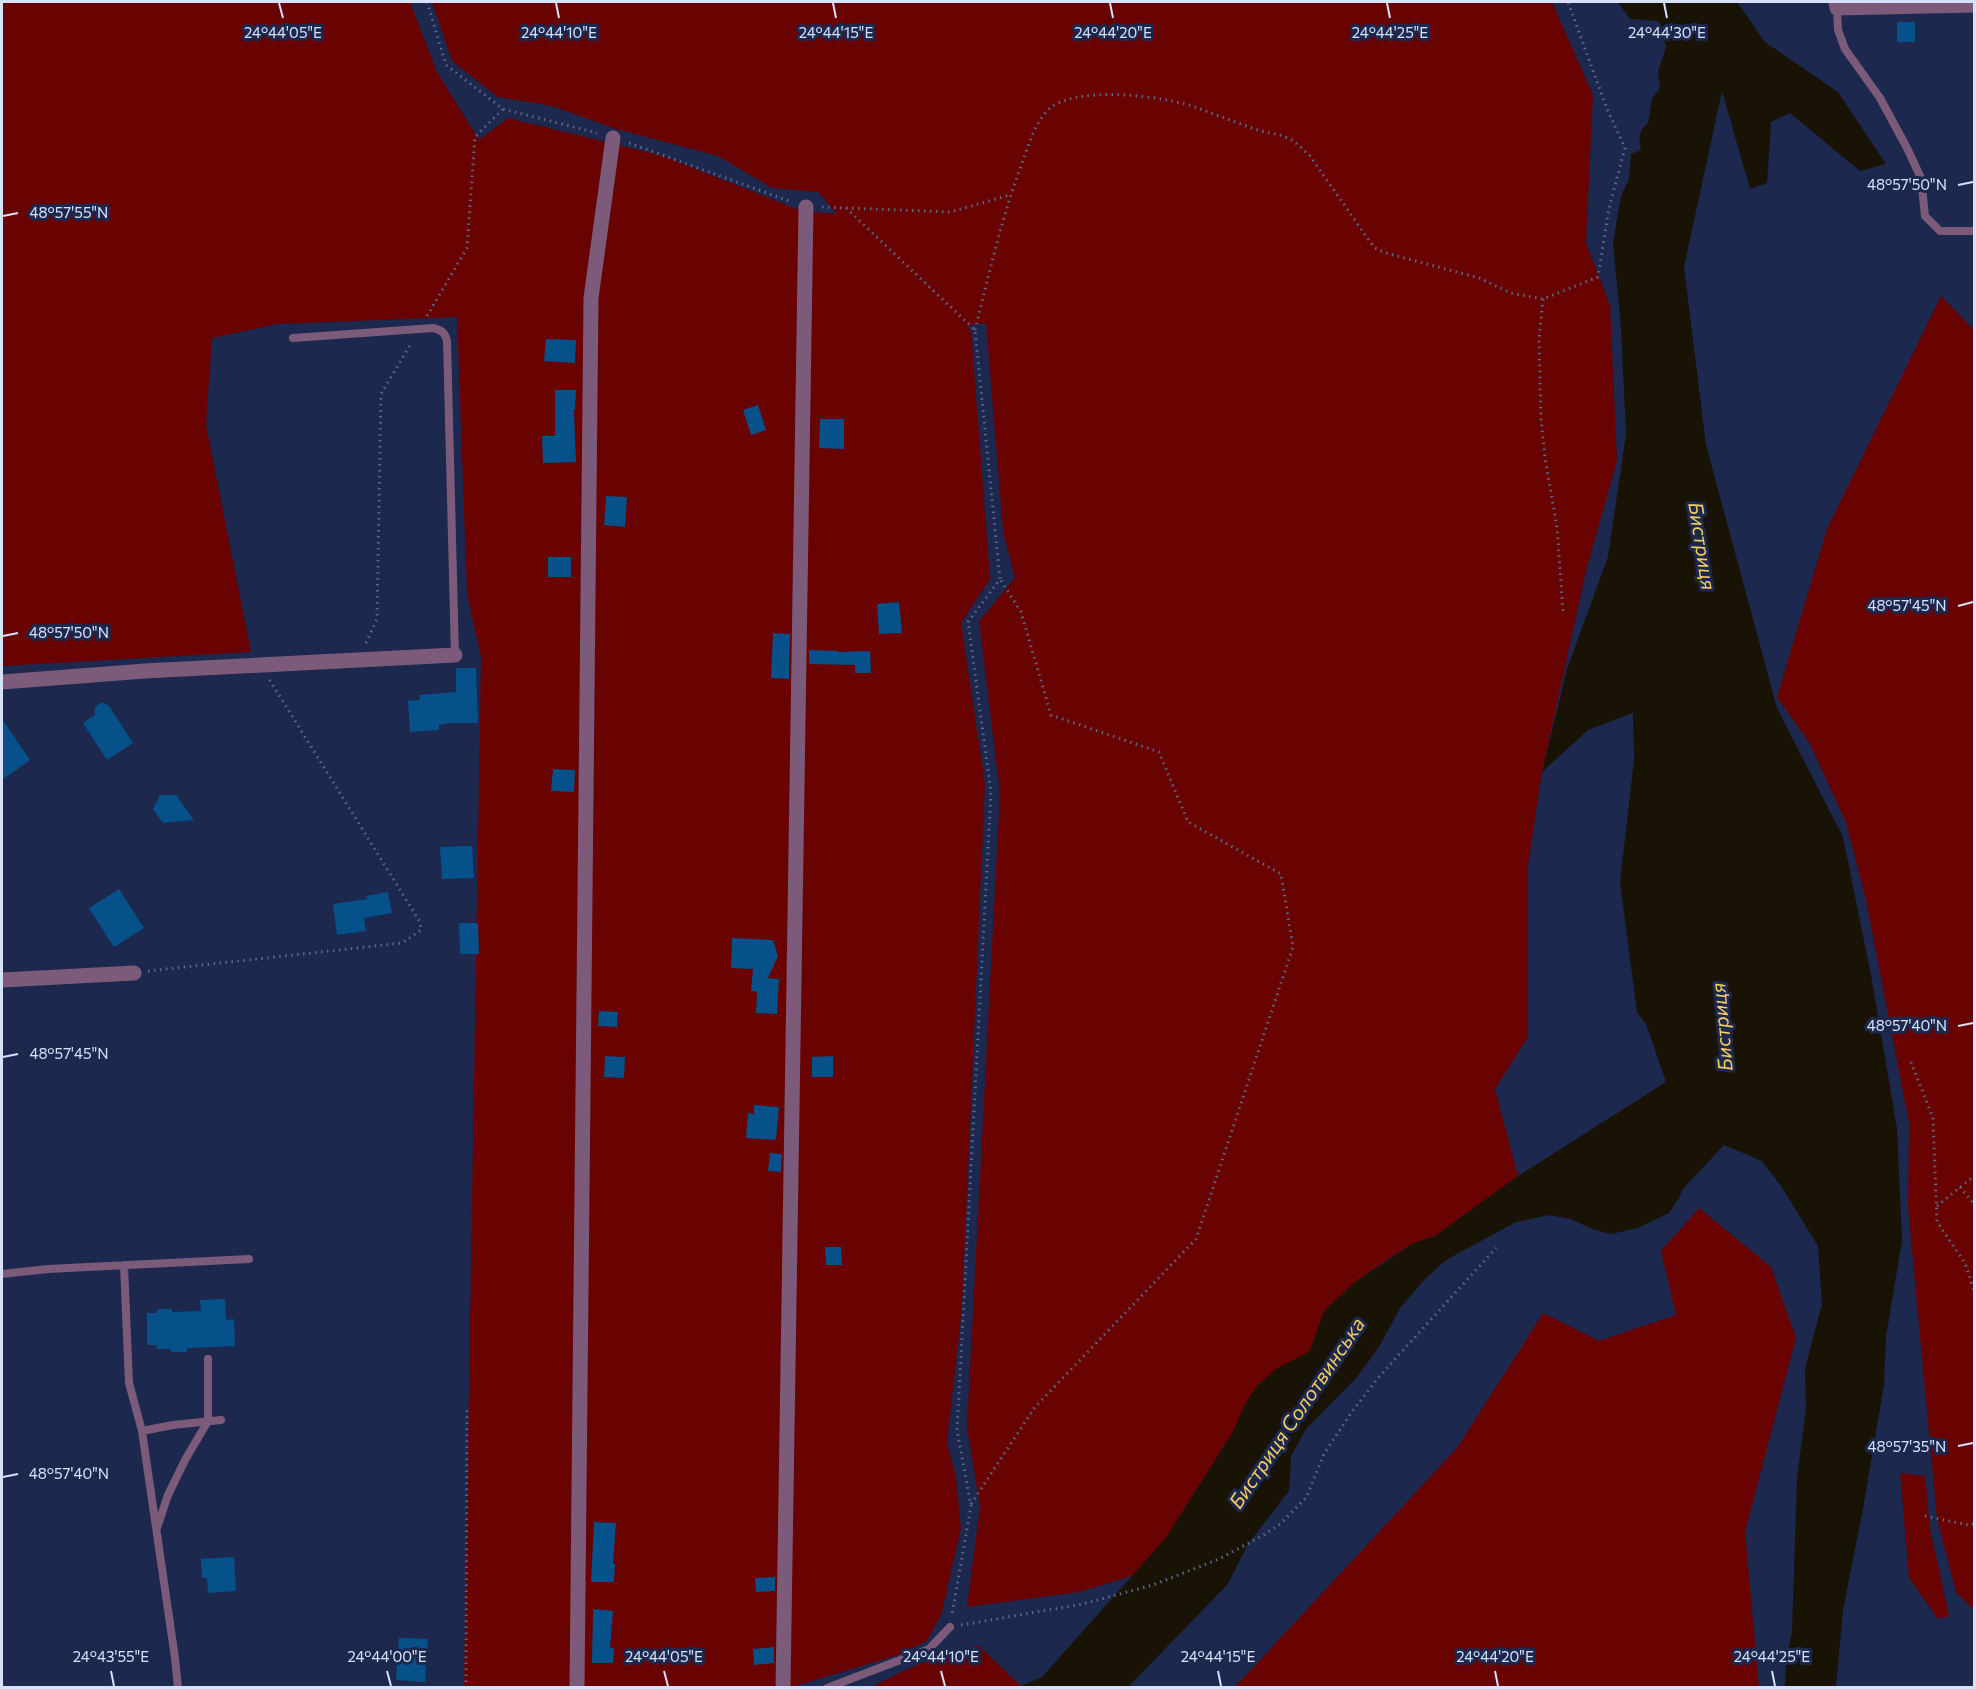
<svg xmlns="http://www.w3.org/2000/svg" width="1976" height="1689" font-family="Commissioner,sans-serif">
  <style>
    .green { fill: #680302 }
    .water { fill: #191305 }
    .building { fill: #06518a }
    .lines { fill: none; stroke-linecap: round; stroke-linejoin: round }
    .path { stroke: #5d698a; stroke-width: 3; stroke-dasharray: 1.5 4.5; stroke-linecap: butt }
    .lane { stroke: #7c5a7a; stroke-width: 8 }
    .street { stroke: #7c5a7a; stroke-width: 15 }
    .ticks { fill: none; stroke: #d7e1fa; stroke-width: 2 }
    .labels { text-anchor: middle; stroke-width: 6; stroke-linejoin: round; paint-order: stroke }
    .water-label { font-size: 20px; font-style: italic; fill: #f7cd5c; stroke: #1c284e }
    .ticks-label { font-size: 15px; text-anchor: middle; fill: #d7e1fa; stroke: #1c284e; stroke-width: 6; stroke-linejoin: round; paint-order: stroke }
  </style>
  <rect width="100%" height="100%" fill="#1c284e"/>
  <path class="green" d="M2 2H410L437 72 479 140 508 118 663 156 802 211 837 214 818 192 772 188 718 156 616 129 552 106 498 97 452 61 432 2H1552L1593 95 1586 243 1610 305 1617 461 1586 571 1542 772 1528 865V1037L1495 1089 1518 1176 1435 1236 1412 1244 1388 1259 1355 1282 1324 1311 1310 1351 1295 1360 1245 1404 1233 1432 1165 1539 1132 1576 1079 1592 967 1607 980 1507 967 1427 1000 793 979 621 1015 578 1003 531 986 323 967 326 971 331 990 579 961 623 985 784 962 1308 947 1442 956 1478 961 1528 942 1612 927 1641 898 1655 792 1687H464L481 657 467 593 457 317 278 324 212 338 206 425 251 652 2 666Z
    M1941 296 1974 330V1615V1610L1956 1592 1937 1519 1908 1207 1909 1123 1866 900 1846 822 1809 742 1777 697 1827 529Z
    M1699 1208 1771 1267 1796 1338 1745 1532 1759 1687H1235L1457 1448 1543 1313 1599 1341 1676 1315 1661 1251Z
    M1900 1473 1925 1476 1930 1529 1949 1616 1938 1619 1909 1578Z
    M979 1646 1021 1686 869 1688 918 1664Z"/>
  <path class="water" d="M1618 2H1737L1765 42 1838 92 1886 164 1860 171 1790 113 1771 122 1767 183 1750 189 1722 91 1684 267 1706 445 1777 708 1843 837 1871 975 1897 1128 1902 1241 1886 1337 1884 1385 1864 1503 1843 1610 1836 1687H1785L1786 1662 1792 1631 1797 1479 1806 1408 1805 1369 1822 1304 1818 1246 1781 1186 1762 1161 1724 1145 1682 1190 1679 1198 1669 1213 1638 1228 1611 1234 1592 1229 1571 1219 1549 1215 1516 1222 1446 1260 1424 1280 1400 1308 1379 1347 1357 1377 1306 1429 1291 1456 1289 1491 1248 1544 1228 1584 1131 1684 1127 1688 1019 1687 1042 1677 1165 1539 1233 1432 1245 1404 1258 1385 1276 1369 1310 1351 1324 1311 1355 1282 1412 1244 1435 1236 1518 1176 1666 1082 1646 1024 1637 1012 1620 882 1634 760 1633 713 1588 730 1542 772 1567 669 1608 557 1626 434 1621 328 1613 243 1621 196 1629 179 1631 154 1641 150C1639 138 1638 131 1648 123L1652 99 1660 88 1658 72 1666 47 1659 21 1630 19Z"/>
  <path class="building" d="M1897 22H1915V42H1897Z
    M546 339 576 340 575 363 544 361Z
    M555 390H576L575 410H574L576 462 543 463 542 436H555Z
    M758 405 766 430 751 435 743 410Z
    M820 419H844V449L819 448Z
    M606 496 627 497 625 527 604 525Z
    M548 557H571V577H548Z
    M899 602 902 633 879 634 877 604Z
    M773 633 790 634 789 679 771 678Z
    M809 650 838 651V652L870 651 871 673H855V665L809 664Z
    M456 668H476L478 723H452L439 725V730L410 732 408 701 420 700 419 695 456 692Z
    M102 702 109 706 133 743 107 760 83 723 95 715V707Z
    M2 719 30 760 2 780Z
    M553 769 575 770 574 792 551 791Z
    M160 795H176L194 820 163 823 153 809Z
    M464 846H472L474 878 442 879 440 847Z
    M119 889 144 928 114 947 89 908Z
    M388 892 392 913 364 918 366 931 337 935 333 904 367 899 366 896Z
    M459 923H478L479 954H460Z
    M732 938 773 940 778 956 768 978 779 979 777 1014 756 1013 757 992 751 991 753 969 731 968Z
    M599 1011 618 1012 617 1027 598 1026Z
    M605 1056 625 1057 624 1078 604 1077Z
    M833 1056V1077H812V1057Z
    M754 1105 779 1107 776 1140 746 1138 748 1113 754 1114Z
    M770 1153 782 1154 781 1172 768 1171Z
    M825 1247H841L842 1265H826Z
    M225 1299 226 1320 234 1319 235 1346 187 1348V1352H171V1349H157V1345H147V1313H157L158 1309H172V1312L201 1311 200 1300Z
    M594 1522 616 1523 613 1564H615L614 1582H591Z
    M234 1557 236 1591 208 1593 207 1578H202L201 1559Z
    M775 1577V1591L756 1592 755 1578Z
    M593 1609 613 1611 610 1648H614L613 1663H592Z
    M399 1638 428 1639 425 1682 396 1680Z
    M774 1647V1663L754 1665 753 1649Z"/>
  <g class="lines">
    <path class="path" d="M427 2 446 65 503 109 597 133
      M629 143 792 202
      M822 207 846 208 975 330 1000 579 968 622 991 792 957 1430 971 1506 952 1614
      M846 208 950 212 1010 195
      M1543 299 1539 340 1541 419 1545 458 1557 527 1563 611
      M427 316 467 248 475 137 503 109
      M975 330C989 274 1002 217 1022 163 1029 145 1034 124 1048 110 1074 84 1166 96 1198 108 1218 116 1238 123 1258 130 1267 133 1276 133 1285 137 1295 140 1302 149 1310 156L1368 239 1375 248 1386 253 1479 278 1511 293 1543 299 1598 277 1609 208 1625 148 1607 109 1568 2
      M366 643 377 619 381 394 412 342
      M148 971 402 943 421 930 420 922 269 679
      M1911 1062 1933 1118 1937 1222 1965 1263 1974 1290
      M1960 1187 1974 1204
      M1937 1206 1974 1176
      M971 1504 1035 1407 1196 1239 1293 947 1281 874 1188 822 1159 752 1051 715 1021 612 1000 579
      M1925 1516 1968 1525 1974 1524
      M961 1625 1083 1604 1153 1585 1219 1559 1262 1536 1280 1524 1306 1498 1324 1454 1351 1413 1378 1378 1496 1248
      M466 1688 467 1410"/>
    <path class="lane" d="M1837 8 1838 30 1845 49 1880 98 1907 148 1921 178 1925 216 1940 231H1974
      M293 338 433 328C442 330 445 333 447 341L455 655
      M124 1265 129 1383 142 1431 175 1658 178 1688
      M2 1274 48 1269 249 1259
      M142 1431 173 1425 221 1420
      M157 1528 168 1495 185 1460 208 1421V1359
      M827 1688 929 1649 950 1627"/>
    <path class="street" d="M1836 2 1837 8 1974 5
      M2 682 145 671 455 655
      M2 980 134 973
      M577 1688 591 298 613 138
      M783 1688 806 207"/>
  </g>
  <path class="ticks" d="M279 3 283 18M556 3 559 18M833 3 836 18M1110 3 1113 18M1387 3 1390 18M1664 3 1667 18M1958 185 1973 182M3 216 18 213M1958 606 1973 602M3 636 18 633M1958 1026 1973 1023M3 1057 18 1054M1958 1446 1973 1443M3 1477 18 1474M111 1671 114 1686M387 1671 391 1686M664 1671 668 1686M941 1671 945 1686M1218 1671 1221 1686M1495 1671 1498 1686M1772 1671 1775 1686"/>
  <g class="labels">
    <g class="water-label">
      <text transform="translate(1702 546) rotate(81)" y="7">Бистриця</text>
      <text transform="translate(1722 1027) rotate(-95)" y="7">Бистриця</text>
      <text transform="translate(1297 1413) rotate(-56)" y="7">Бистриця Солотвинська</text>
    </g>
  </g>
  <g class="ticks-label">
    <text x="283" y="38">24°44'05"E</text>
    <text x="559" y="38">24°44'10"E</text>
    <text x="836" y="38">24°44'15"E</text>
    <text x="1113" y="38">24°44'20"E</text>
    <text x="1390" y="38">24°44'25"E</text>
    <text x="1667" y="38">24°44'30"E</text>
    <text x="1907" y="190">48°57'50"N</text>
    <text x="69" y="218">48°57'55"N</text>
    <text x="1907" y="611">48°57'45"N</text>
    <text x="69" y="638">48°57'50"N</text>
    <text x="1907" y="1031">48°57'40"N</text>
    <text x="69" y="1059">48°57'45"N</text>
    <text x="1907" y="1452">48°57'35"N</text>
    <text x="69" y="1479">48°57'40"N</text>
    <text x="111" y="1662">24°43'55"E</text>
    <text x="387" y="1662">24°44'00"E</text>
    <text x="664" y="1662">24°44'05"E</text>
    <text x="941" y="1662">24°44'10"E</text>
    <text x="1218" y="1662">24°44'15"E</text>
    <text x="1495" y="1662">24°44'20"E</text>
    <text x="1772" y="1662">24°44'25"E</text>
  </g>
  <rect width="1976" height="1689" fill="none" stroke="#d7e1fa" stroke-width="6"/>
</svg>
